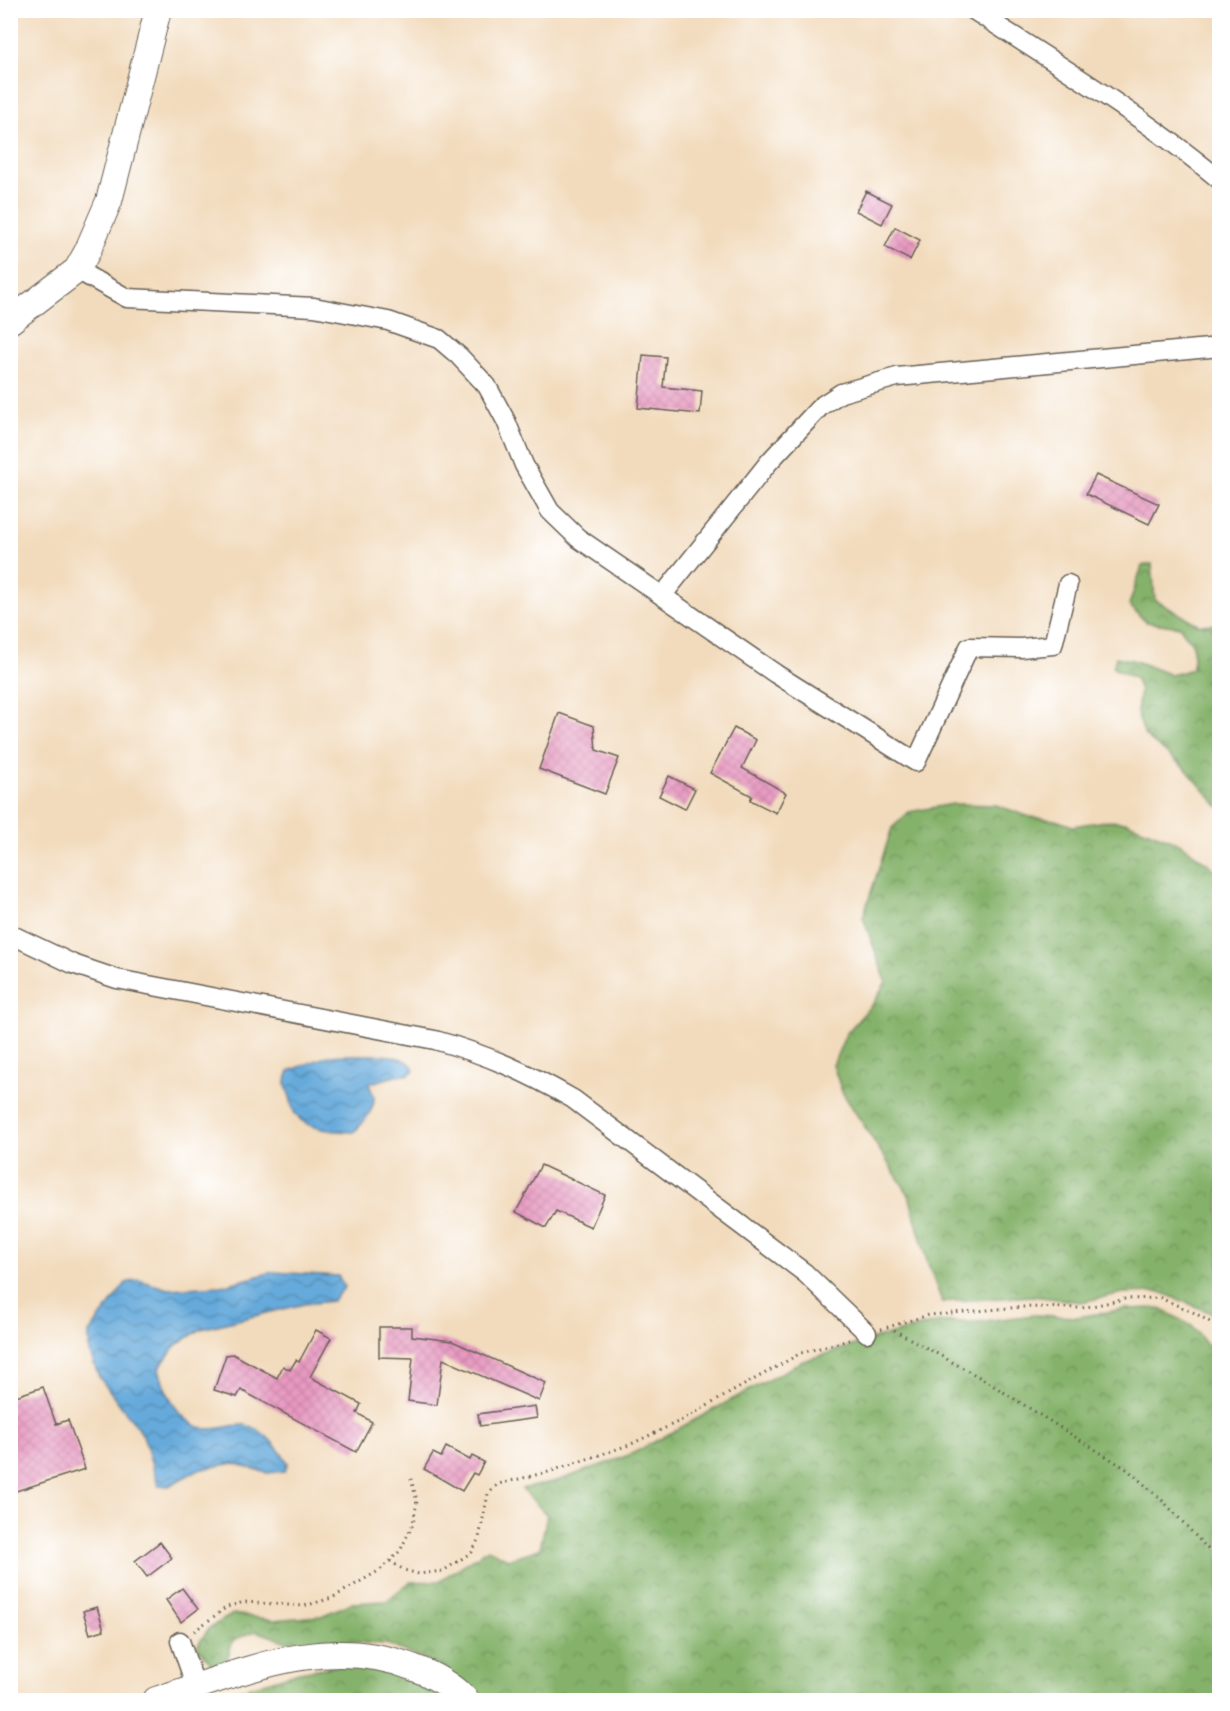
<svg xmlns="http://www.w3.org/2000/svg" width="1230" height="1711" font-family="Mali,sans-serif">
  <style>
    .forest { fill: url(#forest-crowns); stroke: #506743; stroke-width: 1.5 }
    .water { fill: url(#water-waves); stroke: #41637c; stroke-width: 1.5 }
    .building { fill: url(#building-cross-hatch) }
    .lines { fill: none; stroke-linecap: round; stroke-linejoin: round }
    .street-casing { stroke: #675f54; stroke-width: 21 }
    .secondary-casing { stroke: #675f54; stroke-width: 28 }
    .path { stroke: #675f54; stroke-width: 3; stroke-dasharray: 1.5 4.5; stroke-linecap: butt }
    .street { stroke: #fff; stroke-width: 18 }
    .secondary { stroke: #fff; stroke-width: 26 }
  </style>
  <defs>
    <pattern id="forest-crowns" width="20" height="18" patternUnits="userSpaceOnUse" patternTransform="scale(1.5)"><rect width="20" height="18" fill="#85b26a"/><path d="M2 6a3 3 0 1 1 6 0M12 15a3 3 0 1 1 6 0" fill="none" stroke="#6c9056"/></pattern>
    <pattern id="water-waves" width="16" height="10" patternUnits="userSpaceOnUse" patternTransform="scale(1.5)"><rect width="16" height="10" fill="#66aadb"/><path d="M0 5q4-4 8 0t8 0" fill="none" stroke="#538ab1"/></pattern>
    <pattern id="building-cross-hatch" width="8" height="8" patternUnits="userSpaceOnUse" patternTransform="scale(1.5)"><rect width="8" height="8" fill="#e899c1"/><path d="M0 0l8 8M0 8l8-8" fill="none" stroke="#c683a5"/></pattern>
  </defs>
  <rect width="100%" height="100%" fill="#fff"/>
  <filter id="ink" filterUnits="userSpaceOnUse"><feTurbulence type="fractalNoise" baseFrequency=".0167" numOctaves="2"/><feDisplacementMap in="SourceGraphic" scale="12" xChannelSelector="R" yChannelSelector="G"/><feConvolveMatrix kernelMatrix="1 2 1 2 8 2 1 2 1" color-interpolation-filters="sRGB"/></filter>
  <filter id="wash" filterUnits="userSpaceOnUse"><feTurbulence type="fractalNoise" baseFrequency=".008" numOctaves="4" result="noise"/><feDisplacementMap in="SourceGraphic" scale="24" xChannelSelector="R" yChannelSelector="G"/><feGaussianBlur stdDeviation="1.35" result="paint"/><feColorMatrix in="noise" values="0 0 0 0 0 0 0 0 0 0 0 0 0 0 0 0 0 1.4 0 .05"/><feComposite in="paint" operator="in"/></filter>
  <g filter="url(#wash)">
    <rect width="100%" height="100%" fill="#f2dbbd"/>
    <path class="forest" d="M1152 564 1155 600 1199 625 1219 624V807L1186 769 1145 736 1137 713 1140 690 1135 678 1113 668 1116 657 1136 661 1171 675 1193 669V645L1180 627 1146 622 1129 605 1142 566Z
      M953 804 996 805 1030 817 1055 820 1073 826 1105 821 1126 822 1179 843 1219 872V1316L1160 1292 1123 1293 1082 1302 1032 1296 942 1302 927 1261 909 1195 842 1092 833 1065 846 1034 875 1001 886 982 863 917 892 828 909 812Z
      M1159 1308 1192 1326 1219 1360V1700H483L429 1661 386 1644 332 1641 290 1643 256 1631 233 1640 227 1660 212 1665 197 1646 209 1628 233 1614 273 1620 321 1616 352 1603 386 1601 410 1582 439 1581 488 1549 508 1559 540 1549 547 1515 522 1489 557 1481 632 1454 803 1361 877 1338 940 1322H977L1034 1315 1078 1317 1125 1309Z
      M336 1666C381 1667 406 1675 443 1700L347 1697 330 1700H209L299 1672Z"/>
    <path class="water" d="M346 1055C364 1056 408 1050 414 1070L409 1075H399L370 1083C369 1090 373 1091 374 1097 375 1109 362 1125 354 1132 337 1131 308 1131 296 1115 292 1110 292 1103 290 1097 286 1086 284 1083 289 1071L328 1056Z
      M273 1272 338 1276 345 1287 332 1301 304 1304 201 1329 176 1345 159 1368C164 1392 180 1425 207 1429 219 1430 232 1424 244 1425 263 1427 279 1449 288 1463L285 1471 267 1473 234 1463 197 1470 169 1486 158 1485 143 1435 99 1377 89 1350V1333L126 1283 139 1280 168 1289 221 1286Z"/>
    <g id="blocks">
      <path class="building" d="M866 191 892 204 882 224 856 211Z
        M895 227 920 240 910 260 885 247Z
        M643 355 666 357 663 387 702 391 700 414 638 408Z
        M1096 475 1159 504 1149 524 1086 494Z
        M559 713 594 726 596 750 619 758 605 794 539 769Z
        M734 728 756 740 742 768 786 793 776 813 750 800 752 796 710 773Z
        M669 776 695 789 685 809 659 796Z
        M541 1165 605 1195 591 1227 556 1211 546 1228 516 1212Z
        M379 1327H412V1336L452 1341 546 1383 539 1401 443 1359 437 1405 408 1401 413 1358 379 1357Z
        M316 1330 331 1338 310 1377 361 1404 357 1413 372 1422 356 1452 241 1390 237 1397 214 1390 226 1355 233 1354 277 1378 283 1366 290 1370 296 1360 299 1362Z
        M43 1387 56 1424 68 1420 85 1469 10 1493V1398Z
        M535 1406 537 1418 480 1426 478 1414Z
        M446 1447 470 1460 472 1456 484 1462 477 1475 473 1473 462 1491 424 1469 433 1453 441 1457Z
        M160 1542 172 1558 147 1577 135 1561Z
        M182 1588 198 1609 181 1622 166 1600Z
        M97 1607 104 1630 90 1634 83 1611Z"/>
    </g>
  </g>
  <g filter="url(#ink)">
    <use href="#blocks" fill-opacity="0" stroke="#675f54" stroke-width="1.5"/>
    <g class="lines">
      <defs>
        <path id="street" d="M973 10C1057 64 1143 116 1220 180
          M77 270 127 298 314 307 388 321 439 339 459 356 487 386 506 421 524 465 550 511 578 538 776 674 916 762 969 647 1021 648 1053 645 1068 584
          M662 596 769 462 821 406 841 393 897 377 1220 347
          M10 934 73 964 117 979 435 1040C488 1055 526 1072 573 1099L805 1273 867 1333
          M180 1641 196 1687"/>
        <path id="secondary" d="M10 321 77 270 87 252 109 201 158 10
          M156 1700C241 1673 323 1633 412 1667 432 1674 451 1685 466 1700"/>
      </defs>
      <use href="#street" class="street-casing"/>
      <use href="#secondary" class="secondary-casing"/>
      <path class="path" d="M881 1329 929 1315 1022 1307 1082 1308 1125 1299 1160 1298 1195 1313 1220 1328
        M894 1330 981 1378 1128 1470 1164 1502 1220 1562
        M390 1561 404 1570 419 1574 443 1571 472 1552 479 1538 488 1494 498 1484 548 1472 629 1445 682 1420 801 1353 849 1340
        M194 1631 227 1607 244 1602 304 1606 332 1598 380 1570 400 1551 413 1524 417 1501 411 1479"/>
      <use href="#street" class="street"/>
      <use href="#secondary" class="secondary"/>
    </g>
  </g>
  <rect width="1230" height="1711" fill="none" stroke="#fff" stroke-width="36"/>
</svg>
